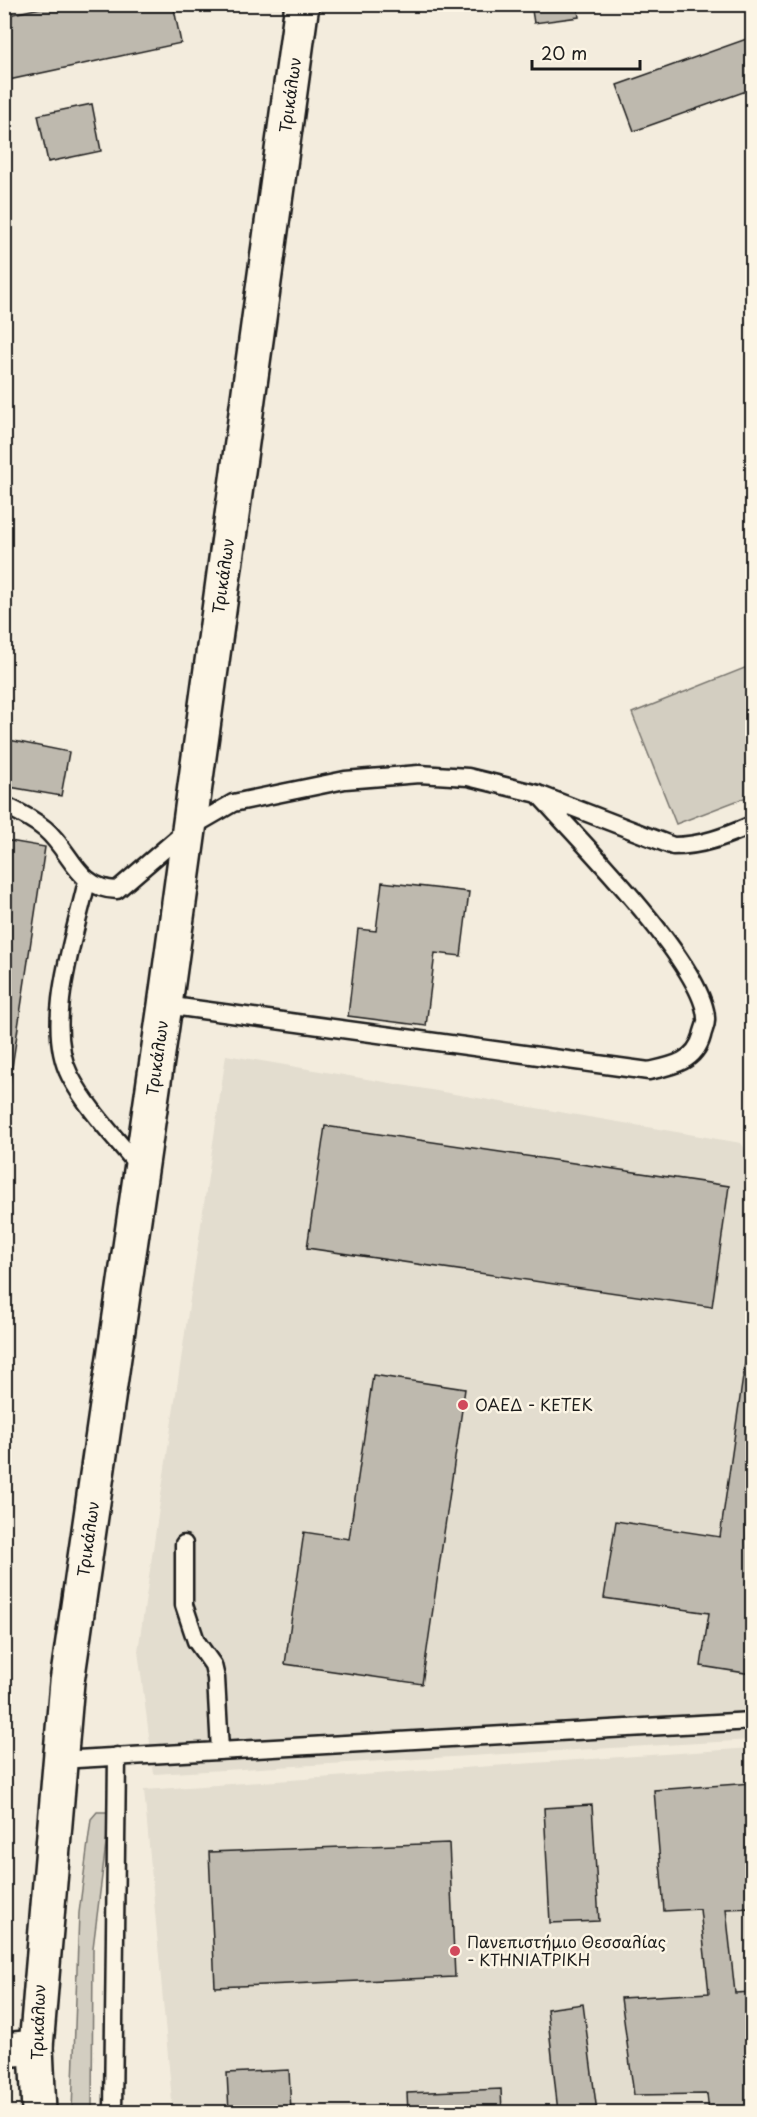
<svg xmlns="http://www.w3.org/2000/svg" width="757" height="2117" font-family="'Playpen Sans',sans-serif">
  <style>
    .built { fill: #e3ddcf }
    .green { fill: #d3cec1; stroke: #78756e; stroke-width: 1.5 }
    .building { fill: #beb9ae; stroke: #1c1c1c; stroke-width: 1.5 }
    .lines { fill: none; stroke-linecap: round; stroke-linejoin: round }
    .lane-casing { stroke: #1c1c1c; stroke-width: 21 }
    .street-casing { stroke: #1c1c1c; stroke-width: 38 }
    .secondary-casing { stroke: #1c1c1c; stroke-width: 38 }
    .lane { stroke: #fcf5e5; stroke-width: 16 }
    .street { stroke: #fcf5e5; stroke-width: 33 }
    .secondary { stroke: #fcf5e5; stroke-width: 33 }
    .poi-dot { fill: #d1495b; stroke: #fcf5e5; stroke-width: 2 }
    .labels { text-anchor: middle; stroke-width: 5; stroke-linejoin: round; paint-order: stroke }
    .street-label { font-size: 16px; fill: #1c1c1c; stroke: #fcf5e5 }
    .poi-label { font-size: 16px; fill: #1c1c1c; stroke: #fcf5e5; text-anchor: start }
  </style>
  <rect width="100%" height="100%" fill="#f3ecdd"/>
  <filter id="ink" filterUnits="userSpaceOnUse"><feTurbulence type="fractalNoise" baseFrequency=".0167" numOctaves="2"/><feDisplacementMap in="SourceGraphic" scale="12" xChannelSelector="R" yChannelSelector="G"/><feConvolveMatrix kernelMatrix="1 2 1 2 8 2 1 2 1" color-interpolation-filters="sRGB"/></filter>
  <g filter="url(#ink)">
    <path class="built" d="M226 1055 741 1143 752 1159V1740L154 1774 138 1651Z
      M752 1748V2112H173L144 1790Z"/>
    <path class="green" d="M752 665V795L676 824 632 713Z
      M97 1812H110L93 1948 92 2112H72L79 1913 91 1819Z"/>
    <path class="building" d="M58 4H173L181 43 4 81V16Z
      M531 4H577L579 17 534 23Z
      M752 37V89L634 131 617 85Z
      M92 104 101 151 48 162 38 115Z
      M4 209 10 235 4 236Z
      M4 739 69 752 61 796 4 786Z
      M4 840 45 847 4 1121Z
      M382 882 469 892 461 956 435 953 426 1026 348 1016 358 929 376 931Z
      M325 1126 729 1186 712 1307 307 1248Z
      M749 1335 752 1336V1674L701 1666 709 1613 604 1598 616 1521 720 1537Z
      M373 1375 465 1389 422 1684 285 1664 304 1532 349 1539Z
      M752 1783V1908L726 1909 735 1993 752 1992V2112H709L707 2094 634 2095 621 1998 709 1993 700 1909 664 1911 654 1790Z
      M592 1805 599 1921 550 1923 544 1808Z
      M449 1843 455 1977 215 1987 209 1852Z
      M583 2004 597 2112H558L547 2009Z
      M289 2070 291 2112H229L227 2073Z
      M501 2089 502 2112H408L407 2093Z"/>
    <g class="lines">
      <defs>
        <path id="lane" d="M4 805C19 812 33 819 45 829 72 852 77 889 117 890L188 829 233 803 345 780 419 774 468 777 538 794 673 846C702 846 726 836 752 825
          M87 881C75 936 43 1024 70 1076 88 1110 116 1138 140 1168
          M165 1005 649 1071C672 1066 695 1062 702 1036 703 1030 707 1024 706 1018 704 965 577 837 538 794
          M184 1544V1605L196 1641 213 1665 216 1678 220 1750
          M59 1760 752 1721
          M113 2112 117 1756"/>
        <path id="street" d="M4 2050 36 2047"/>
        <path id="secondary" d="M39 2112 36 2047 67 1682 165 1005 302 4"/>
      </defs>
      <use href="#lane" class="lane-casing"/>
      <use href="#street" class="street-casing"/>
      <use href="#secondary" class="secondary-casing"/>
      <use href="#lane" class="lane"/>
      <use href="#street" class="street"/>
      <use href="#secondary" class="secondary"/>
    </g>
  </g>
  <g class="poi-dot">
    <circle cx="463" cy="1405" r="6"/>
    <circle cx="455" cy="1951" r="6"/>
  </g>
  <g class="labels">
    <g class="street-label">
      <text transform="translate(290 95) rotate(-82)" y="6">Τρικάλων</text>
      <text transform="translate(223 576) rotate(-82)" y="6">Τρικάλων</text>
      <text transform="translate(157 1058) rotate(-82)" y="6">Τρικάλων</text>
      <text transform="translate(88 1539) rotate(-82)" y="6">Τρικάλων</text>
      <text transform="translate(38 2022) rotate(-88)" y="6">Τρικάλων</text>
    </g>
    <g class="poi-label">
      <text x="475" y="1411">ΟΑΕΔ - ΚΕΤΕΚ</text>
      <text x="467" y="1948">Πανεπιστήμιο Θεσσαλίας<tspan x="467" dy="18">- ΚΤΗΝΙΑΤΡΙΚΗ</tspan></text>
    </g>
  </g>
  <rect width="757" height="2117" fill="none" stroke="#fcf5e5" stroke-width="24"/>
  <rect x="12" y="12" width="733" height="2093" fill="none" stroke="#1c1c1c" stroke-width="2" filter="url(#ink)"/>
  <path d="M532 60v9h108v-9" fill="none" stroke="#1c1c1c" stroke-width="3"/>
  <text x="541" y="60" font-size="18" fill="#1c1c1c" stroke="#fcf5e5" stroke-width="4.5" paint-order="stroke">20 m</text>
</svg>
